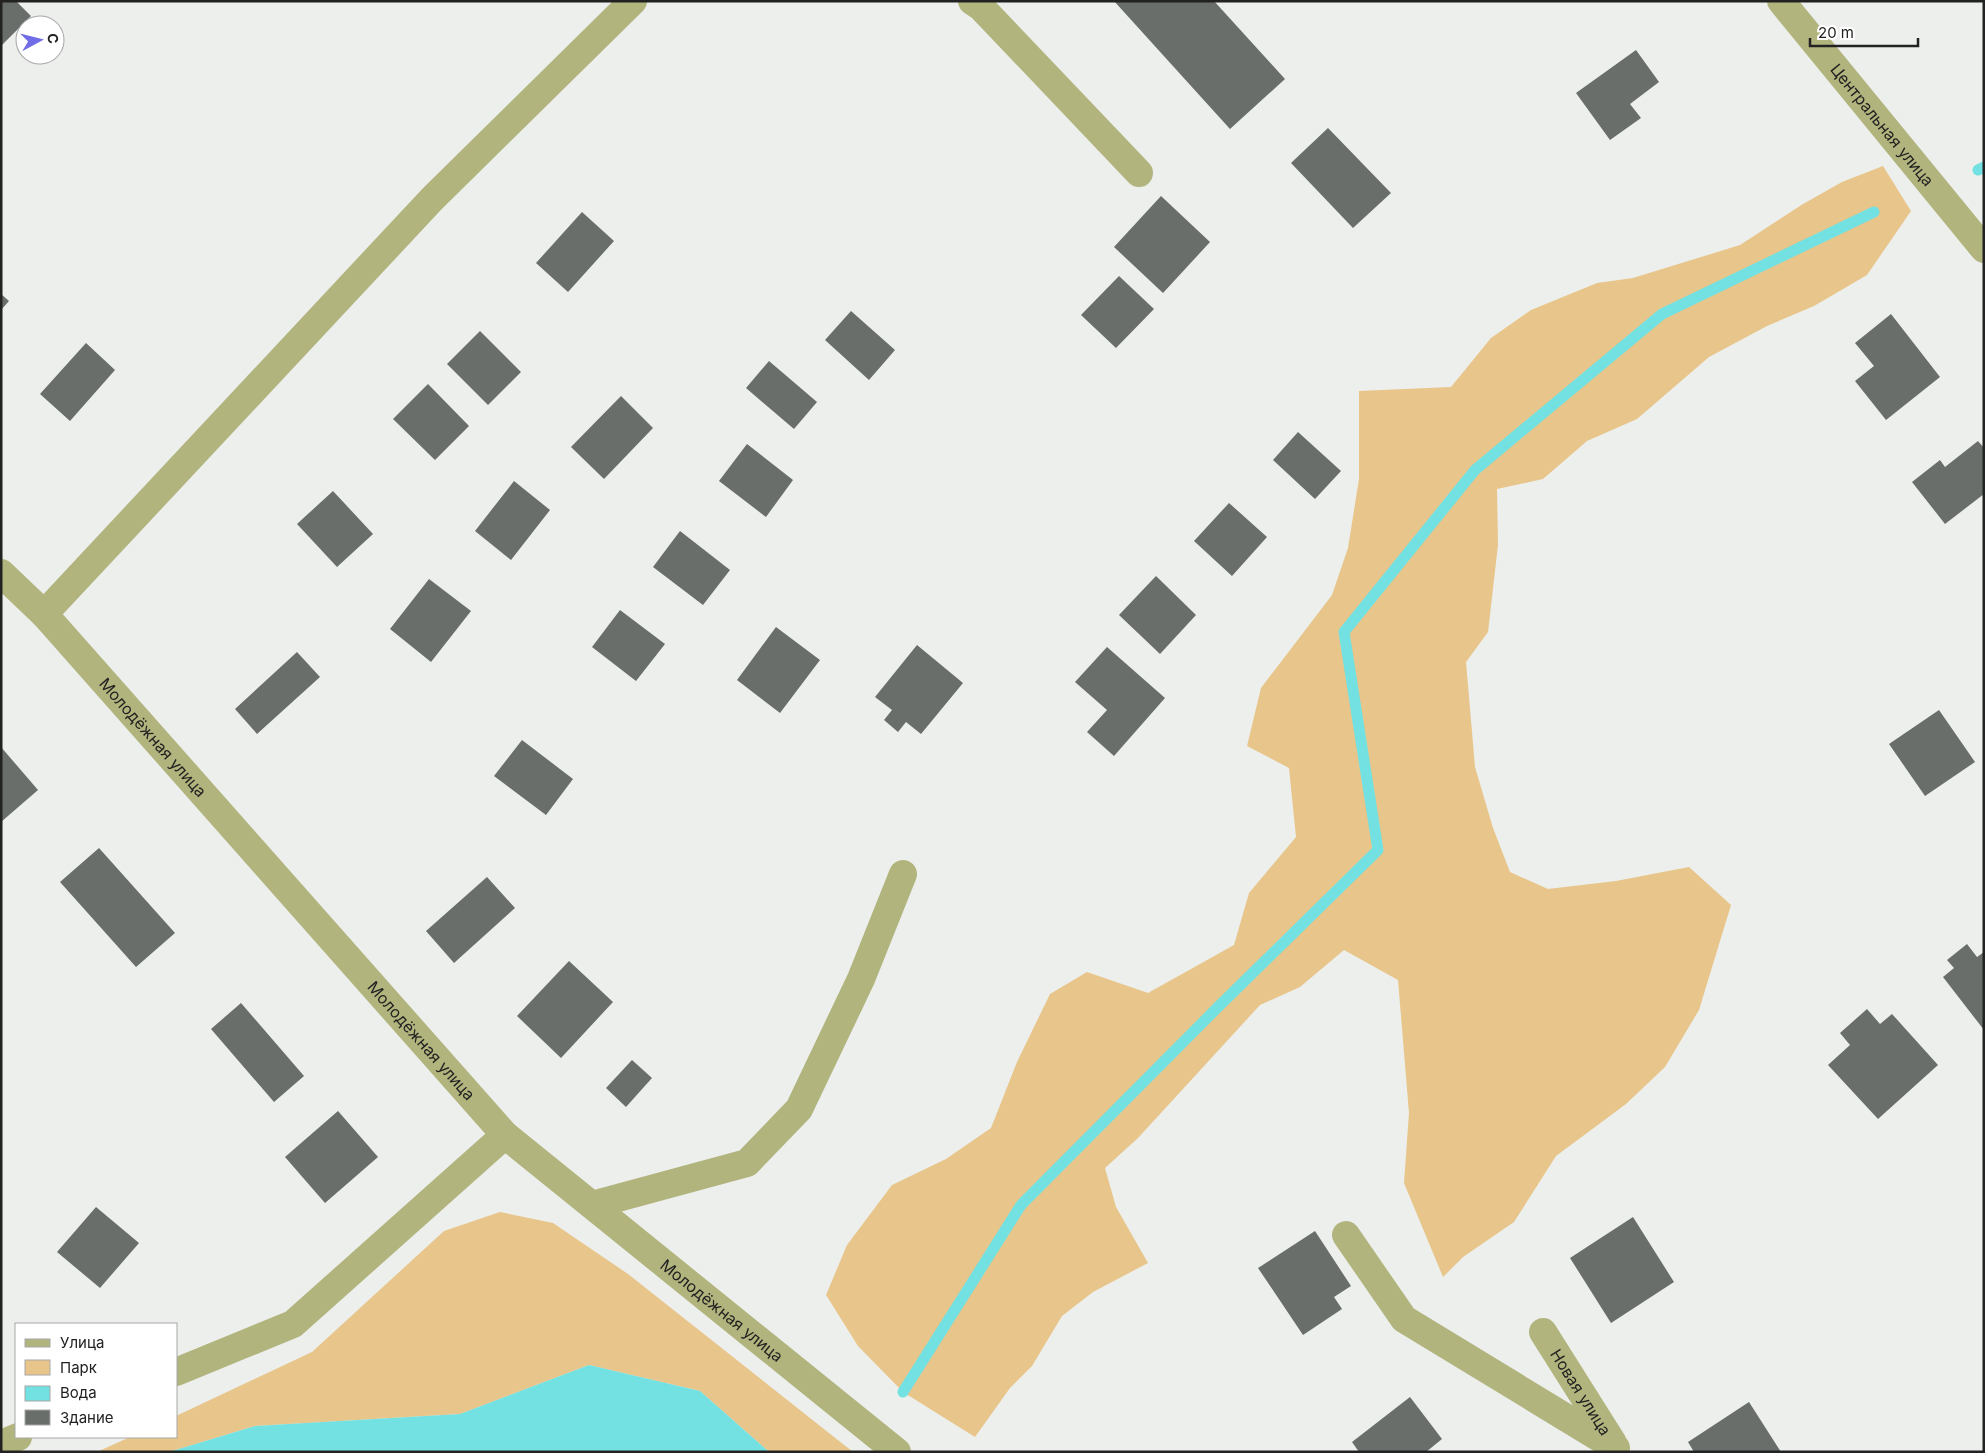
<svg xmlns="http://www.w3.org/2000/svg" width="1985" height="1453" font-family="Inter,sans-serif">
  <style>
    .green { fill: #e8c58a }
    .water { fill: #73e1e1 }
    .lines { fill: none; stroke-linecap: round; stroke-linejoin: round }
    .stream { stroke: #73e1e1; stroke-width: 11 }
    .building { fill: #696e6b }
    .minor { stroke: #b2b47e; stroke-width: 28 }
    .labels { text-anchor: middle; stroke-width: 5; stroke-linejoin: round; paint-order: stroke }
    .street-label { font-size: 16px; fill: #212221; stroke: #fff }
  </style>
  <rect width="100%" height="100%" fill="#ecefeb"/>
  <path class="green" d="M1883 166 1911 211 1867 275 1814 306 1767 326 1709 357 1637 419 1587 441 1543 479 1497 489 1498 545 1488 632 1466 662 1475 767 1493 828 1510 872 1548 889 1616 881 1689 867 1731 905 1699 1010 1665 1067 1626 1104 1556 1156 1514 1222 1463 1257 1443 1277 1404 1183 1409 1113 1398 980 1344 950 1300 987 1260 1005 1138 1138 1105 1168 1116 1207 1148 1263 1093 1292 1062 1316 1032 1366 1010 1388 975 1437 903 1392 858 1346 826 1295 847 1245 892 1185 946 1159 991 1128 1017 1062 1050 994 1087 972 1148 993 1234 945 1249 893 1296 837 1289 768 1247 746 1261 688 1332 595 1348 548 1359 479V391L1451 387 1491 338 1531 310 1597 283 1633 278 1740 245 1803 204 1842 182Z
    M500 1212 553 1223 628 1274 853 1452H769L700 1391 589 1365 460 1414 255 1426 169 1452H97L130 1437H176V1416L312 1352 444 1231Z"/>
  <path class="water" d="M589 1365 700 1391 769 1452H169L255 1426 460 1414Z"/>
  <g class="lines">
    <path class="stream" d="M1978 170 1984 167
      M903 1392 1021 1205 1219 1006 1378 850 1344 632 1475 470 1662 314 1874 212"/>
  </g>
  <path class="building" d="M1 1H16L31 16 1 46Z
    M1114 1H1214L1285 79 1230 129Z
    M1636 50 1659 82 1630 104 1641 118 1610 140 1576 93Z
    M1328 128 1391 193 1353 228 1291 163Z
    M1161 196 1210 242 1163 293 1114 247Z
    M582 212 614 241 568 292 536 263Z
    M1119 276 1154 309 1116 348 1081 315Z
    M1 294 9 301 1 310Z
    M851 311 895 350 869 380 825 340Z
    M1891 314 1940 377 1886 420 1855 381 1874 366 1855 343Z
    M480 331 521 372 488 405 447 364Z
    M86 343 115 370 70 421 40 394Z
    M769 361 817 402 794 429 746 388Z
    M428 384 469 426 435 460 393 419Z
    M621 396 653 428 604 479 571 447Z
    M1298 432 1341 471 1315 499 1273 460Z
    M1978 441 1984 448V494L1945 524 1912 482 1940 460 1945 467Z
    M747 444 793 480 766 517 719 481Z
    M514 481 550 510 511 560 475 531Z
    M333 491 373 534 337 567 297 524Z
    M1229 503 1267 537 1232 576 1194 541Z
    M680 531 730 570 703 605 653 567Z
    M1156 576 1196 615 1160 654 1119 615Z
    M429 579 471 611 431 662 390 629Z
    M620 610 665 644 636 681 592 647Z
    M776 627 820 660 780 713 737 680Z
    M917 645 963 683 921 734 906 722 898 732 884 720 892 710 875 697Z
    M1107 647 1165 698 1114 756 1087 732 1107 710 1075 682Z
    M297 652 320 677 257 734 235 709Z
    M1939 710 1975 762 1925 796 1889 744Z
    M522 740 573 779 546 815 494 776Z
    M1 747 38 790 1 822Z
    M99 848 175 933 136 967 60 882Z
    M487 877 515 908 454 963 426 931Z
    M1967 944 1977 957 1984 952V1030L1943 977 1954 968 1947 960Z
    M569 961 613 1002 561 1058 517 1016Z
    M241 1003 304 1076 274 1102 211 1029Z
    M1867 1009 1880 1024 1892 1014 1938 1065 1878 1119 1828 1065 1850 1045 1840 1033Z
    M632 1060 652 1078 626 1107 606 1088Z
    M338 1111 378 1157 325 1203 285 1157Z
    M96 1207 139 1243 100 1288 57 1252Z
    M1633 1217 1674 1282 1611 1323 1570 1258Z
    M1315 1231 1351 1286 1334 1297 1342 1309 1303 1335 1258 1268Z
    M1410 1397 1442 1439 1426 1452H1359L1352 1442Z
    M1749 1402 1781 1452H1694L1688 1442Z"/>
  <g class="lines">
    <g class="minor">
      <path d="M972 1 981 7 1139 173"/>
      <path id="s1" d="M1781 1 1984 249"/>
      <path id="s2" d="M1 573 44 614 505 1135 897 1452"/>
      <path d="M44 614 432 199 633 1"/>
      <path d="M592 1205 747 1163 799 1109 861 979 903 874"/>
      <path d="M1346 1235 1404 1319 1616 1448"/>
      <path id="s3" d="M1543 1332 1613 1443"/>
      <path d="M176 1372 293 1324 505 1135"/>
      <path d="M1 1444 18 1437"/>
    </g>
  </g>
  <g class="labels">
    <g class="street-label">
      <text dy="6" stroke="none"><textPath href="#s1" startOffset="160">Центральная улица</textPath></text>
      <text dy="6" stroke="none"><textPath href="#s2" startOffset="224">Молодёжная улица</textPath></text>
      <text dy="6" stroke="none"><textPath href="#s2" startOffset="629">Молодёжная улица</textPath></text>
      <text dy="6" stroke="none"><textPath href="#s2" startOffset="1034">Молодёжная улица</textPath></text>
      <text dy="6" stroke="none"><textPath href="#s3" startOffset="71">Новая улица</textPath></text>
    </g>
  </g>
  <rect width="1985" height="1453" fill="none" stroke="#212221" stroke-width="5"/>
  <rect x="15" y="1323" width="162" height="115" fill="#ffffff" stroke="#a6a7a6"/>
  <rect x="25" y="1339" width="25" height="8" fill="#b2b47e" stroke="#a6a7a6"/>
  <text x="60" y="1348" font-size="15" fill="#212221">Улица</text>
  <rect x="25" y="1360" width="25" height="15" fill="#e8c58a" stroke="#a6a7a6"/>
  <text x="60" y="1373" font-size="15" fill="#212221">Парк</text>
  <rect x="25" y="1386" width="25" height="15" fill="#73e1e1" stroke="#a6a7a6"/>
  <text x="60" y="1398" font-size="15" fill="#212221">Вода</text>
  <rect x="25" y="1410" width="25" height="15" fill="#696e6b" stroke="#a6a7a6"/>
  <text x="60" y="1423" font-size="15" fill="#212221">Здание</text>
  <g transform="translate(40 40) rotate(83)"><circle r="24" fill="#ffffff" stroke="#a6a7a6"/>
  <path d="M0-4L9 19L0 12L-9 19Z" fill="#716de7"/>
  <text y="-8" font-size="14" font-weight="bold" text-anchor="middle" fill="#212221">С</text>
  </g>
  <path d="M1810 38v8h108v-8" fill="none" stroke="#212221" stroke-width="2.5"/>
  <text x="1818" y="38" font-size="15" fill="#212221" stroke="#ffffff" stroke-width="4" paint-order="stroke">20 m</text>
</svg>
